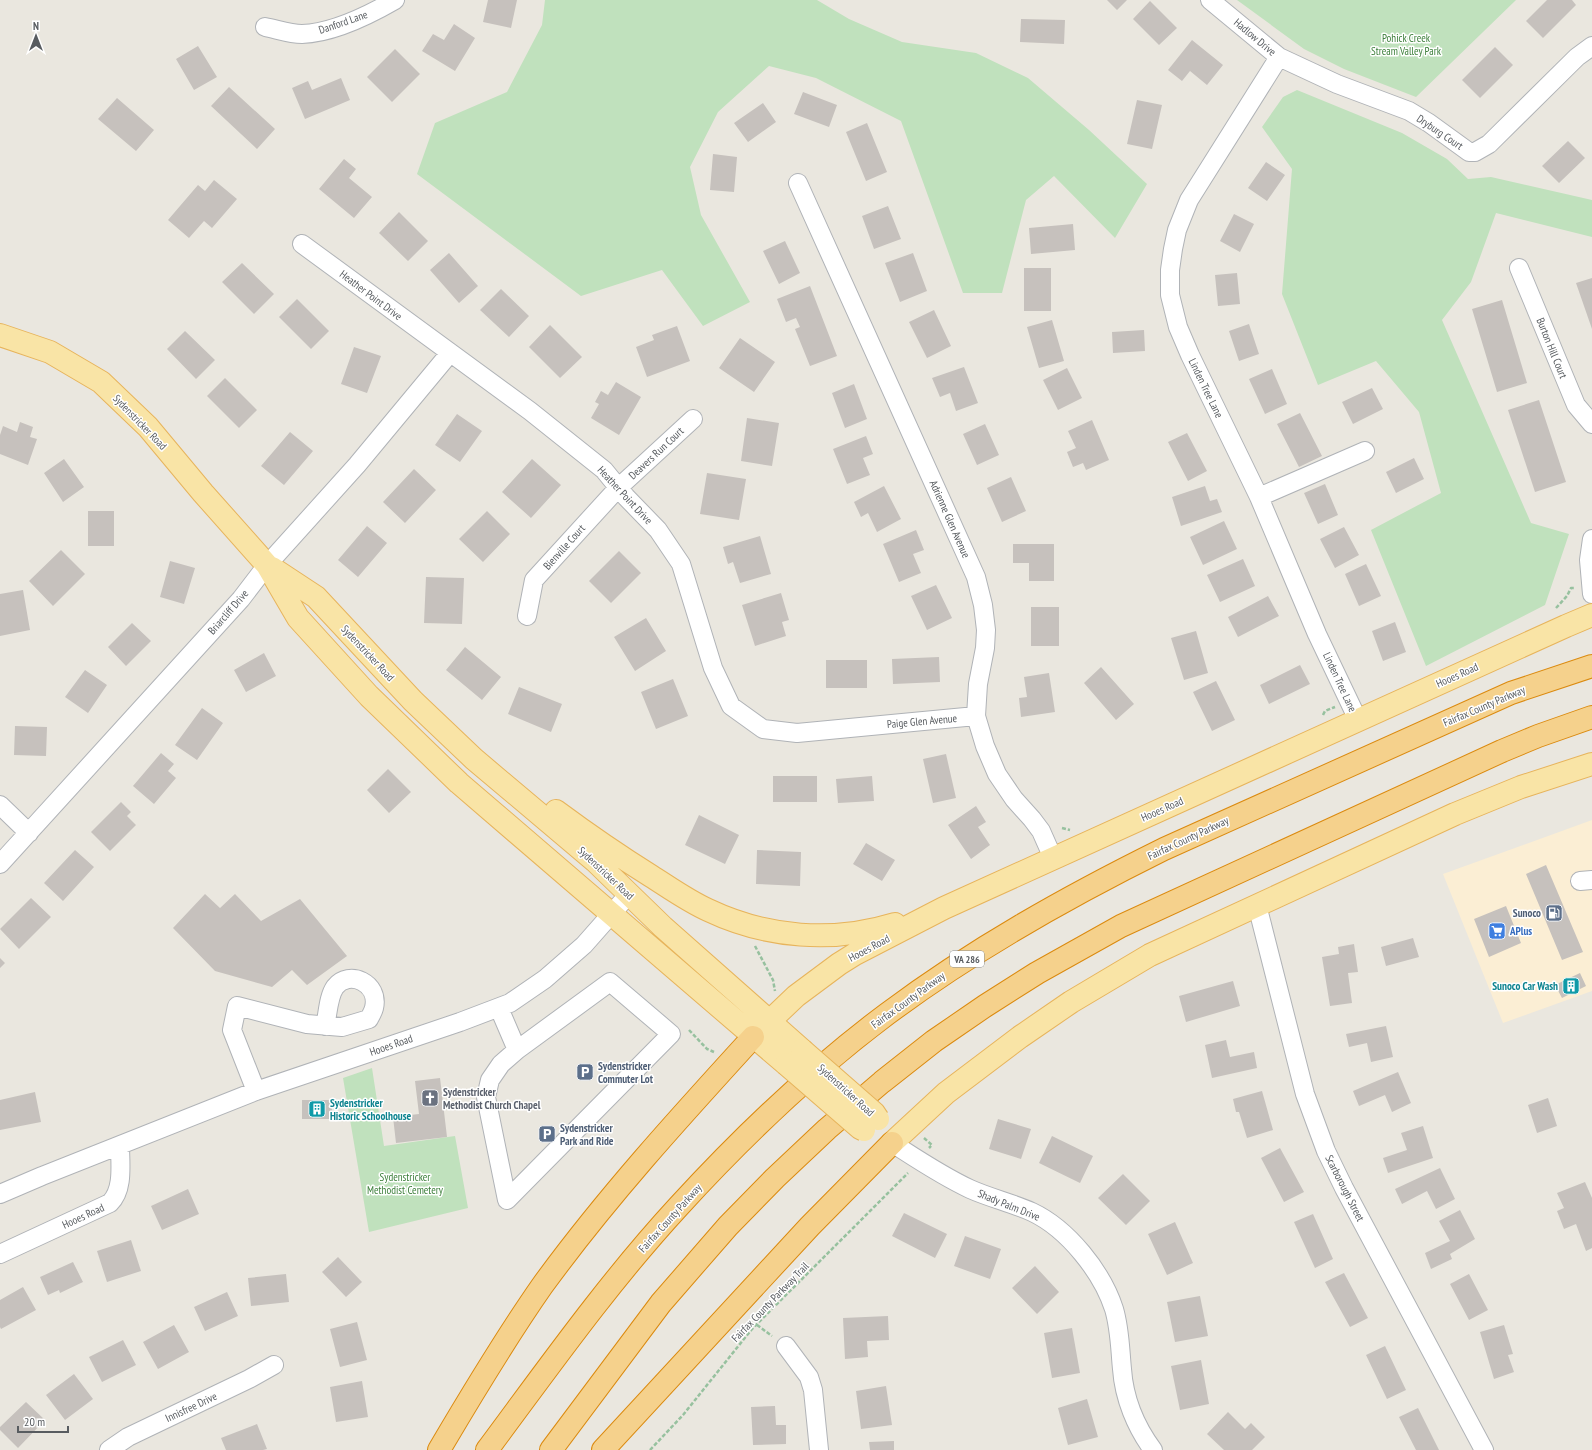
<svg xmlns="http://www.w3.org/2000/svg" width="1592" height="1450" font-family="'PT Sans Narrow',sans-serif">
  <style>
    .commercial { fill: #fbeed4 }
    .green { fill: #c0e1bd }
    .building { fill: #c6c1bd }
    .lines { fill: none; stroke-linecap: round; stroke-linejoin: round }
    .minor-casing { stroke: #b0b3b7; stroke-width: 20 }
    .major-casing { stroke: #e7b45c; stroke-width: 24 }
    .highway-casing { stroke: #db8a0f; stroke-width: 24 }
    .path { stroke: #97c19f; stroke-width: 2.5; stroke-dasharray: 4 2; stroke-linecap: butt }
    .minor { stroke: #fff; stroke-width: 18 }
    .major { stroke: #f9e4a6; stroke-width: 22 }
    .highway { stroke: #f5d18c; stroke-width: 22 }
    .major-bridge-casing { stroke: #e7b45c; stroke-width: 24; stroke-linecap: butt }
    .major-bridge { stroke: #f9e4a6; stroke-width: 22 }
    .labels { text-anchor: middle; stroke-width: 3; stroke-linejoin: round; paint-order: stroke }
    .shield { fill: #fff; stroke: #8a8d90; stroke-width: 1 }
    .shield-label { font-size: 10px; font-weight: bold; fill: #585c60 }
    .street-label { font-size: 11px; fill: #585c60; stroke: #fff }
    .park-label { font-size: 11px; fill: #3b7e39; stroke: #fff }
    .service-label { font-size: 11px; font-weight: bold; fill: #4e5e75; stroke: #fff; text-anchor: start }
    .shop-label { font-size: 11px; font-weight: bold; fill: #366cbe; stroke: #fff; text-anchor: start }
    .culture-label { font-size: 11px; font-weight: bold; fill: #0d838f; stroke: #fff; text-anchor: end }
    .worship-label { font-size: 11px; font-weight: bold; fill: #5b616d; stroke: #fff; text-anchor: start }
  </style>
  <rect width="100%" height="100%" fill="#eae7df"/>
  <path class="commercial" d="M1592 820V991L1503 1023 1443 874Z"/>
  <path class="green" d="M545 0H817L849 19 902 42 976 53 1028 78 1089 130 1147 184 1115 238 1054 176 1026 200 1002 293H963L901 121 816 78 769 66 718 112 690 167 701 215 750 302 703 326 662 270 581 296 417 174 435 123 507 92 542 25Z
    M1237 0H1516L1416 97 1344 69 1304 49Z
    M1297 90 1402 133 1447 159 1468 179 1491 177 1592 200V237L1496 213 1471 282 1442 320 1531 523 1569 534 1545 605 1426 666 1371 530 1441 493 1419 412 1376 361 1318 385 1282 294 1292 169 1262 127 1283 97Z
    M372 1068 384 1146 455 1136 468 1208 369 1232 343 1078Z"/>
  <path class="building" d="M488 0H517L511 28 483 22Z
    M1107 0H1127L1117 10Z
    M1547 0H1572L1576 5 1543 38 1526 21Z
    M1150 1 1177 28 1159 45 1133 19Z
    M1021 19 1065 20 1064 44 1020 42Z
    M454 24 475 38 455 71 422 51 433 34 444 40Z
    M1192 40 1223 65 1207 85 1190 71 1182 81 1168 70Z
    M198 46 217 77 194 90 176 59Z
    M1495 47 1513 65 1480 98 1462 80Z
    M395 49 420 74 392 102 367 77Z
    M341 78 350 100 305 119 292 88 308 81 312 90Z
    M229 87 275 129 257 149 211 106Z
    M803 92 837 105 829 127 794 114Z
    M117 98 154 130 136 151 98 119Z
    M1137 100 1162 105 1152 149 1127 144Z
    M763 103 776 122 748 142 734 123Z
    M867 123 887 172 866 181 846 132Z
    M1568 141 1585 158 1559 183 1542 166Z
    M713 154 737 157 734 192 710 190Z
    M344 159 356 169 349 178 372 197 354 218 319 189Z
    M1266 162 1285 175 1267 201 1248 188Z
    M214 180 237 199 212 228 204 221 189 238 168 220 198 185 205 191Z
    M888 206 901 239 874 249 862 216Z
    M399 212 428 241 408 261 379 233Z
    M1234 214 1254 224 1240 252 1220 241Z
    M1073 224 1075 250 1031 254 1029 228Z
    M785 241 800 273 779 284 763 251Z
    M449 253 478 286 459 303 430 270Z
    M913 253 927 291 900 302 885 263Z
    M242 263 274 294 254 314 222 282Z
    M1024 268H1051V311H1024Z
    M1237 273 1240 304 1218 306 1215 275Z
    M1592 278V329L1576 283Z
    M810 286 837 356 810 366 795 329 800 327 796 318 786 322 777 299Z
    M501 289 529 316 509 337 480 310Z
    M297 299 329 331 311 349 279 317Z
    M1502 300 1527 383 1497 392 1472 309Z
    M934 310 951 346 927 358 909 322Z
    M1052 320 1064 361 1039 368 1027 327Z
    M1249 324 1259 354 1239 361 1229 331Z
    M550 325 582 357 560 378 529 347Z
    M677 326 690 361 647 377 636 347 654 340 652 335Z
    M1144 330 1145 351 1113 353 1112 332Z
    M185 331 215 360 196 379 167 349Z
    M740 338 775 362 754 392 719 368Z
    M354 347 381 356 367 393 341 384Z
    M964 367 978 403 956 411 950 393 940 397 932 378Z
    M1067 368 1082 398 1058 410 1043 380Z
    M1272 369 1287 404 1265 414 1249 379Z
    M225 378 257 410 239 428 207 396Z
    M616 382 641 397 619 435 591 418 599 404 595 402 601 391 608 395Z
    M854 384 867 419 845 428 832 393Z
    M1372 388 1383 409 1353 424 1342 402Z
    M1539 400 1566 482 1535 492 1508 410Z
    M1300 413 1322 456 1299 467 1277 424Z
    M457 414 482 431 460 462 435 445Z
    M747 418 779 423 772 466 741 461Z
    M1092 420 1109 460 1086 470 1083 463 1073 467 1067 452 1076 448 1068 431Z
    M20 422 33 427 30 437 37 439 28 465 0 454V435L3 426 17 432Z
    M985 424 999 455 977 465 963 434Z
    M290 432 313 451 284 485 261 466Z
    M1187 433 1207 471 1188 481 1168 442Z
    M866 436 873 454 863 458 870 475 847 484 833 449Z
    M1414 458 1424 479 1396 493 1386 472Z
    M64 459 84 487 63 502 44 473Z
    M532 459 561 485 531 518 502 492Z
    M414 469 436 490 405 523 383 502Z
    M707 473 746 479 739 520 700 514Z
    M1011 477 1026 511 1002 522 987 488Z
    M1325 484 1338 515 1318 524 1304 493Z
    M884 486 901 519 877 532 868 513 861 517 854 502Z
    M1205 486 1210 501 1217 499 1222 512 1181 526 1172 497Z
    M88 511H114V546H88Z
    M487 511 510 534 483 562 459 539Z
    M1224 521 1237 549 1203 565 1190 537Z
    M367 526 387 543 358 577 338 560Z
    M1344 527 1359 555 1335 568 1320 539Z
    M916 530 924 550 913 554 921 573 899 582 883 544Z
    M760 536 771 574 740 583 733 562 728 564 723 547Z
    M1013 544H1054V581H1029V563H1013Z
    M61 550 85 574 53 606 29 581Z
    M619 551 641 573 611 603 589 581Z
    M1243 559 1255 586 1220 602 1207 575Z
    M170 561 195 568 184 604 160 597Z
    M1366 564 1381 596 1359 606 1345 574Z
    M426 577 464 578 462 624 424 623Z
    M936 585 952 618 927 630 911 596Z
    M23 590 30 630 0 636V594Z
    M781 593 789 620 782 622 786 636 755 646 742 605Z
    M1268 596 1279 616 1238 637 1228 617Z
    M1031 607H1059V646H1031Z
    M646 618 666 651 635 671 614 637Z
    M1395 622 1406 652 1383 661 1372 631Z
    M132 623 151 641 126 666 108 647Z
    M1196 631 1208 673 1184 680 1171 638Z
    M465 647 501 677 482 700 446 670Z
    M264 653 276 676 246 692 234 670Z
    M939 657 940 682 893 684 892 659Z
    M826 660H867V688H826Z
    M1300 665 1310 684 1269 704 1260 685Z
    M1101 667 1134 704 1116 720 1084 683Z
    M85 670 107 685 88 713 65 697Z
    M1049 673 1055 712 1021 717 1019 698 1027 697 1024 677Z
    M673 679 688 716 656 729 641 692Z
    M1216 681 1235 720 1212 731 1193 692Z
    M519 687 562 704 551 732 508 714Z
    M202 708 223 723 197 760 175 745Z
    M15 726 47 727 46 756 14 755Z
    M161 753 174 764 168 771 176 778 154 804 133 786Z
    M946 754 956 798 933 803 923 759Z
    M388 769 411 792 389 813 367 790Z
    M773 776H817V802H773Z
    M872 776 874 801 838 803 836 779Z
    M121 802 131 812 127 816 136 825 110 851 91 832Z
    M976 806 986 822 978 827 990 845 971 859 948 825Z
    M699 815 739 835 725 864 685 845Z
    M866 843 895 860 882 881 853 864Z
    M75 850 94 867 63 901 44 883Z
    M757 850 801 852 800 886 756 884Z
    M1546 865 1583 952 1562 960 1526 874Z
    M205 894 220 908 235 894 261 921 300 899 347 956 307 985 292 970 272 987 215 971 173 928Z
    M31 898 51 917 19 949 0 929Z
    M1506 906 1521 943 1489 957 1474 919Z
    M1413 938 1419 957 1386 966 1381 947Z
    M1354 944 1358 972 1348 973 1352 1003 1330 1006 1322 957 1339 954 1338 947Z
    M0 958 5 963 0 968Z
    M1580 973 1586 986 1562 998 1555 985Z
    M1233 981 1240 1006 1186 1022 1179 996Z
    M1386 1026 1393 1057 1371 1062 1367 1043 1349 1047 1346 1034Z
    M1226 1040 1230 1057 1254 1052 1257 1068 1212 1078 1205 1045Z
    M1398 1072 1411 1103 1392 1112 1385 1095 1359 1106 1353 1091Z
    M440 1078 447 1137 396 1143 393 1117 419 1114 415 1081Z
    M1262 1091 1273 1130 1247 1138 1239 1112H1236L1233 1099Z
    M35 1092 41 1122 0 1130V1100Z
    M1548 1098 1557 1126 1537 1133 1528 1105Z
    M302 1100H332V1119H302Z
    M998 1119 1031 1129 1021 1159 989 1149Z
    M1423 1126 1433 1158 1388 1173 1383 1158 1407 1150 1401 1133Z
    M1052 1136 1093 1156 1080 1183 1039 1163Z
    M1280 1148 1304 1192 1284 1202 1261 1158Z
    M1440 1168 1455 1199 1436 1209 1427 1191 1402 1204 1395 1189Z
    M1123 1174 1150 1201 1126 1225 1098 1198Z
    M1585 1182 1592 1198V1248L1586 1251 1576 1224 1564 1229 1557 1211 1564 1208 1557 1193Z
    M188 1189 199 1214 162 1230 151 1206Z
    M1460 1210 1475 1239 1450 1254 1452 1259 1431 1269 1425 1253 1450 1241 1439 1221Z
    M904 1213 947 1234 935 1258 892 1236Z
    M1313 1214 1333 1259 1315 1268 1294 1222Z
    M1175 1222 1193 1263 1167 1275 1148 1234Z
    M965 1236 1001 1249 990 1279 954 1266Z
    M131 1240 141 1271 107 1282 97 1251Z
    M338 1257 362 1282 346 1297 322 1272Z
    M73 1262 83 1282 60 1293 59 1290 48 1295 40 1277Z
    M1035 1266 1059 1292 1037 1314 1012 1288Z
    M1344 1273 1368 1318 1350 1327 1325 1282Z
    M286 1274 289 1302 251 1306 248 1278Z
    M1469 1274 1488 1310 1469 1320 1450 1284Z
    M23 1287 36 1310 1 1329 0 1327V1300Z
    M227 1292 238 1316 205 1331 194 1307Z
    M1200 1296 1208 1336 1175 1342 1167 1302Z
    M888 1316 889 1340 867 1341 868 1357 845 1359 843 1318Z
    M357 1322 367 1360 340 1367 330 1329Z
    M174 1325 189 1352 158 1369 143 1342Z
    M1504 1325 1513 1354 1508 1355 1514 1372 1494 1379 1480 1332Z
    M1072 1328 1080 1373 1052 1378 1044 1333Z
    M123 1340 136 1365 102 1382 89 1357Z
    M1385 1346 1406 1390 1387 1399 1366 1355Z
    M1201 1360 1209 1404 1180 1410 1171 1366Z
    M74 1374 93 1399 65 1420 46 1395Z
    M362 1381 368 1417 336 1422 330 1387Z
    M886 1386 892 1425 861 1429 856 1391Z
    M1087 1399 1098 1437 1068 1445 1058 1408Z
    M26 1402 45 1420 18 1448 0 1430V1427Z
    M775 1406 776 1425H786V1444L753 1445 751 1407Z
    M1418 1408 1439 1450H1416L1399 1417Z
    M1228 1412 1245 1429 1251 1423 1265 1437 1252 1450H1224L1207 1434Z
    M257 1424 267 1449 263 1450H226L221 1438Z
    M894 1441V1450H870L869 1442Z"/>
  <g class="lines">
    <defs>
      <path id="minor" d="M1210 0 1279 57 1337 84 1409 111 1429 123 1469 152H1475L1489 144 1577 57 1592 46
        M265 27C276 29 290 34 302 34 332 33 369 15 395 0
        M1279 57 1189 200 1177 230 1173 249 1170 270V295L1178 327 1190 355 1259 497 1317 634 1358 720
        M798 183 976 577 983 605 986 630 985 648 978 684 976 716 985 746 997 774 1014 799 1032 819 1041 831 1053 858
        M302 244 530 411 604 470 626 497 658 530 681 564 713 668 731 706 763 729 797 733 976 716
        M1519 268 1576 405 1592 424
        M1259 497 1365 451
        M1592 539 1589 560 1592 594
        M527 616 534 580 618 488 693 419
        M0 805 29 833
        M0 864 241 599 267 565 357 465 450 353
        M1580 881 1592 880
        M1257 905 1305 1094 1326 1151 1344 1188 1484 1450
        M499 1008 517 1050 501 1064 490 1080 486 1097 507 1200 671 1034 610 982 517 1050
        M256 1091 232 1030 237 1006 307 1024 342 1027 369 1019C371 1015 373 1012 374 1008 380 983 349 969 335 987 328 997 328 1014 325 1026
        M892 1143C917 1159 942 1176 970 1189 990 1198 1012 1203 1032 1212 1068 1229 1102 1272 1114 1309 1120 1329 1120 1349 1122 1369 1124 1398 1136 1427 1153 1450
        M0 1194 42 1176 256 1091 460 1022 510 1003 545 979 584 945 629 894
        M0 1254 110 1203C124 1189 120 1164 120 1145
        M786 1346 809 1377 813 1390 819 1450
        M109 1450 128 1437 249 1379 274 1365"/>
      <path id="major" d="M0 335 50 352 101 382 148 427 203 493 267 565 298 618 369 696 459 783 786 1064
        M272 568 316 597 413 701 474 759 595 861 663 927 802 1050
        M556 811C587 834 619 856 651 876 670 888 688 901 708 910 767 938 833 943 895 924
        M753 1037 796 996 839 964 855 954 944 908 1566 626 1592 615
        M892 1143 946 1093 1020 1037 1071 1002 1150 955 1455 814 1521 787 1592 764"/>
      <path id="highway" d="M439 1450C472 1394 505 1339 542 1286 606 1198 680 1117 753 1037
        M487 1450C548 1368 608 1283 678 1207 742 1137 811 1071 887 1014 974 949 1067 897 1164 849L1511 693 1592 666
        M551 1450 661 1303 728 1226 775 1178 827 1129 882 1082 934 1041 985 1006 1037 973 1121 926 1502 751 1538 736 1592 717
        M603 1450 810 1226 892 1143"/>
    </defs>
    <use href="#minor" class="minor-casing"/>
    <use href="#major" class="major-casing"/>
    <use href="#highway" class="highway-casing"/>
    <path class="path" d="M1556 608 1567 596 1571 588H1575
      M1323 715 1325 711 1335 707
      M1062 828 1070 830
      M755 946 773 980 775 991
      M689 1030 707 1049 714 1052
      M924 1138 932 1145 929 1148
      M757 1325 772 1336
      M650 1450 683 1415 752 1329 908 1173"/>
    <use href="#minor" class="minor"/>
    <use href="#major" class="major"/>
    <use href="#highway" class="highway"/>
    <defs>
      <path id="major-bridge" d="M802 1050 874 1113 878 1119
        M786 1064 860 1128 864 1130"/>
    </defs>
    <use href="#major-bridge" class="major-bridge-casing"/>
    <use href="#major-bridge" class="major-bridge"/>
  </g>
  <defs>
    <symbol id="fuel-square" viewBox="-11 -11 22 22"><rect x="-9" y="-9" width="18" height="18" rx="4" fill="#5c6f8a" stroke="#fff"/><path d="M-5.5-6h7V0h2V4h1.3V-2.5L3-4.5l.8-.8L6-3V5H2.5V1h-1V6h-7ZM-4.2-4.7v3.2H.2V-4.7Z" fill="#fff"/></symbol>
    <symbol id="supermarket-square" viewBox="-11 -11 22 22"><rect x="-9" y="-9" width="18" height="18" rx="4" fill="#3f7fe0" stroke="#fff"/><path d="M-6-5.5h2.5l.6 2H6L4.5 2H-2.5L-4.4-4H-6ZM-1.5 3.2a1.3 1.3 0 1 0 .1 0ZM3 3.2a1.3 1.3 0 1 0 .1 0Z" fill="#fff"/></symbol>
    <symbol id="building-square" viewBox="-11 -11 22 22"><rect x="-9" y="-9" width="18" height="18" rx="4" fill="#0f9aa8" stroke="#fff"/><path d="M-4-6H4V6H1V3H-1V6H-4ZM-2.5-4.3h1.7v1.8h-1.7ZM.8-4.3h1.7v1.8H.8ZM-2.5-1h1.7V.8h-1.7ZM.8-1h1.7V.8H.8Z" fill="#fff"/></symbol>
    <symbol id="parking-square" viewBox="-11 -11 22 22"><rect x="-9" y="-9" width="18" height="18" rx="4" fill="#5c6f8a" stroke="#fff"/><path d="M-3.5-5.5H1a3.5 3.5 0 0 1 0 7H-1V5.5H-3.5ZM-1-3.4V-.6H.8a1.4 1.4 0 0 0 0-2.8Z" fill="#fff"/></symbol>
    <symbol id="church-square" viewBox="-11 -11 22 22"><rect x="-9" y="-9" width="18" height="18" rx="4" fill="#6b7280" stroke="#fff"/><path d="M-1.2-6h2.4v3.5h3.3v2.4h-3.3V6h-2.4V-.1h-3.3v-2.4h3.3Z" fill="#fff"/></symbol>
  </defs>
  <g fill-rule="evenodd">
    <use href="#fuel-square" x="1544" y="903" width="20" height="20"/>
    <use href="#supermarket-square" x="1487" y="921" width="20" height="20"/>
    <use href="#building-square" x="1561" y="976" width="20" height="20"/>
    <use href="#parking-square" x="575" y="1062" width="20" height="20"/>
    <use href="#church-square" x="420" y="1088" width="20" height="20"/>
    <use href="#building-square" x="307" y="1099" width="20" height="20"/>
    <use href="#parking-square" x="537" y="1124" width="20" height="20"/>
  </g>
  <g class="labels">
    <rect class="shield" x="950" y="951" width="34" height="16" rx="3"/>
    <g class="shield-label">
      <text x="967" y="963">VA 286</text>
    </g>
    <g class="street-label">
      <text transform="translate(343 22) rotate(-19)" y="4">Danford Lane</text>
      <text transform="translate(1255 37) rotate(40)" y="4">Hadlow Drive</text>
      <text transform="translate(1440 132) rotate(34)" y="4">Dryburg Court</text>
      <text transform="translate(371 295) rotate(37)" y="4">Heather Point Drive</text>
      <text transform="translate(1552 348) rotate(68)" y="4">Burton Hill Court</text>
      <text transform="translate(1206 388) rotate(64)" y="4">Linden Tree Lane</text>
      <text transform="translate(140 422) rotate(46)" y="4">Sydenstricker Road</text>
      <text transform="translate(656 453) rotate(-43)" y="4">Deavers Run Court</text>
      <text transform="translate(625 495) rotate(47)" y="4">Heather Point Drive</text>
      <text transform="translate(950 519) rotate(66)" y="4">Adrienne Glen Avenue</text>
      <text transform="translate(564 547) rotate(-48)" y="4">Bienville Court</text>
      <text transform="translate(228 612) rotate(-49)" y="4">Briarcliff Drive</text>
      <text transform="translate(368 653) rotate(47)" y="4">Sydenstricker Road</text>
      <text transform="translate(1457 675) rotate(-24)" y="4">Hooes Road</text>
      <text transform="translate(1340 682) rotate(65)" y="4">Linden Tree Lane</text>
      <text transform="translate(1484 706) rotate(-23)" y="4">Fairfax County Parkway</text>
      <text transform="translate(922 721) rotate(-5)" y="4">Paige Glen Avenue</text>
      <text transform="translate(1162 809) rotate(-24)" y="4">Hooes Road</text>
      <text transform="translate(1188 838) rotate(-25)" y="4">Fairfax County Parkway</text>
      <text transform="translate(606 873) rotate(43)" y="4">Sydenstricker Road</text>
      <text transform="translate(869 948) rotate(-28)" y="4">Hooes Road</text>
      <text transform="translate(908 1000) rotate(-36)" y="4">Fairfax County Parkway</text>
      <text transform="translate(391 1045) rotate(-19)" y="4">Hooes Road</text>
      <text transform="translate(846 1090) rotate(42)" y="4">Sydenstricker Road</text>
      <text transform="translate(1345 1188) rotate(63)" y="4">Scarborough Street</text>
      <text transform="translate(1009 1205) rotate(22)" y="4">Shady Palm Drive</text>
      <text transform="translate(83 1216) rotate(-25)" y="4">Hooes Road</text>
      <text transform="translate(670 1218) rotate(-48)" y="4">Fairfax County Parkway</text>
      <text transform="translate(770 1302) rotate(-46)" y="4">Fairfax County Parkway Trail</text>
      <text transform="translate(191 1407) rotate(-25)" y="4">Innisfree Drive</text>
    </g>
    <g class="park-label">
      <text x="1406" y="42">Pohick Creek<tspan x="1406" dy="13">Stream Valley Park</tspan></text>
      <text x="405" y="1181">Sydenstricker<tspan x="405" dy="13">Methodist Cemetery</tspan></text>
    </g>
    <g class="service-label">
      <text x="1541" y="917" text-anchor="end">Sunoco</text>
      <text x="598" y="1070">Sydenstricker<tspan x="598" dy="13">Commuter Lot</tspan></text>
      <text x="560" y="1132">Sydenstricker<tspan x="560" dy="13">Park and Ride</tspan></text>
    </g>
    <g class="shop-label">
      <text x="1510" y="935">APlus</text>
    </g>
    <g class="culture-label">
      <text x="1558" y="990">Sunoco Car Wash</text>
      <text x="330" y="1107" text-anchor="start">Sydenstricker<tspan x="330" dy="13">Historic Schoolhouse</tspan></text>
    </g>
    <g class="worship-label">
      <text x="443" y="1096">Sydenstricker<tspan x="443" dy="13">Methodist Church Chapel</tspan></text>
    </g>
  </g>
  <g transform="translate(36 36)" stroke="#ffffff" stroke-width="3" paint-order="stroke">
  <path d="M0-3L7 15L0 10L-7 15Z" fill="#585c60"/>
  <text y="-6" font-size="11" font-weight="bold" text-anchor="middle" fill="#585c60">N</text>
  </g>
  <path d="M18 1426v6h50v-6" fill="none" stroke="#585c60" stroke-width="2"/>
  <text x="24" y="1426" font-size="12" fill="#585c60" stroke="#ffffff" stroke-width="3" paint-order="stroke">20 m</text>
</svg>
